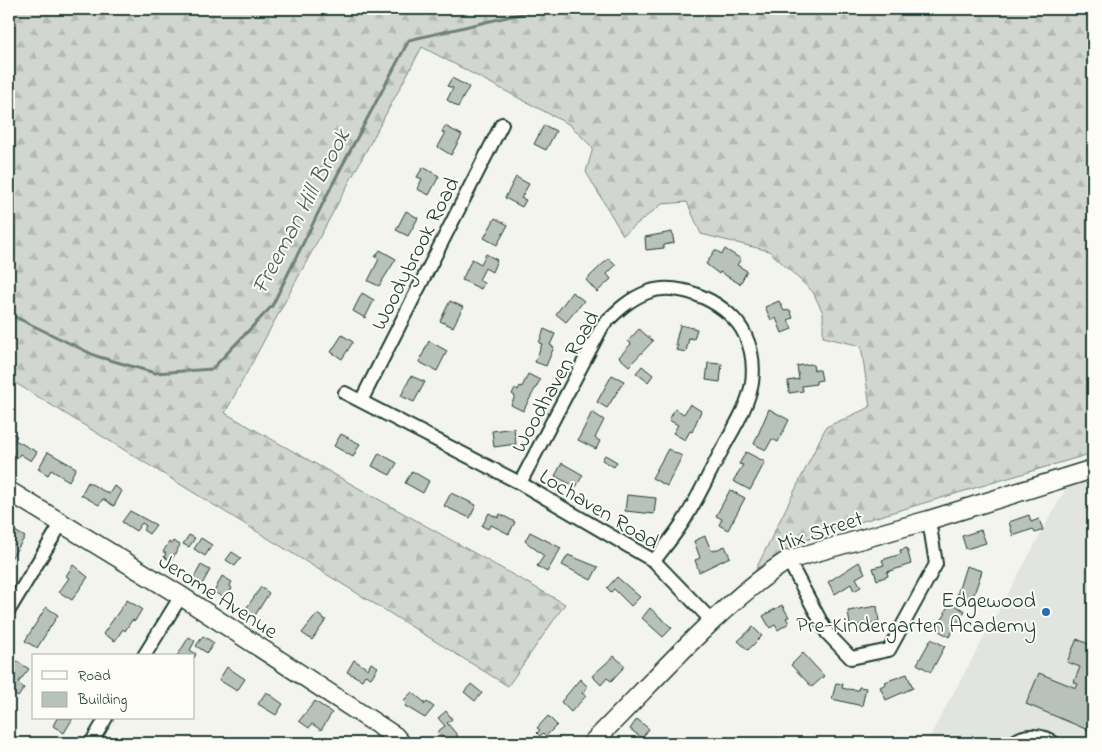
<svg xmlns="http://www.w3.org/2000/svg" width="1102" height="752" font-family="'Indie Flower',sans-serif">
  <style>
    .built { fill: #e2e5df }
    .forest { fill: url(#forest-firs); stroke: #788a82 }
    .lines { fill: none; stroke-linecap: round; stroke-linejoin: round }
    .stream { stroke: #6e8179; stroke-width: 3 }
    .building { fill: #b9c1bb; stroke: #1f3d34 }
    .minor-casing { stroke: #1f3d34; stroke-width: 16 }
    .secondary-casing { stroke: #1f3d34; stroke-width: 21 }
    .minor { stroke: #fdfcf7; stroke-width: 12 }
    .secondary { stroke: #fdfcf7; stroke-width: 18 }
    .poi-dot { fill: #1f6fb2; stroke: #fdfcf7; stroke-width: 2 }
    .labels { text-anchor: middle; stroke-width: 4; stroke-linejoin: round; paint-order: stroke }
    .street-label { font-size: 22px; fill: #1f3d34; stroke: #fdfcf7 }
    .poi-label { font-size: 22px; fill: #1f3d34; stroke: #fdfcf7; text-anchor: end }
    .water-label { font-size: 24px; font-style: italic; fill: #475f56; stroke: #fdfcf7 }
  </style>
  <defs>
    <pattern id="forest-firs" width="22" height="20" patternUnits="userSpaceOnUse" patternTransform="scale(1.25)"><rect width="22" height="20" fill="#d1d6d1"/><path d="M5 1l3.5 6h-7zM16 11l3.5 6h-7z" fill="#b3b9b4"/></pattern>
  </defs>
  <rect width="100%" height="100%" fill="#f4f4ef"/>
  <filter id="ink" filterUnits="userSpaceOnUse"><feTurbulence type="fractalNoise" baseFrequency=".02" numOctaves="2"/><feDisplacementMap in="SourceGraphic" scale="10" xChannelSelector="R" yChannelSelector="G"/><feConvolveMatrix kernelMatrix="1 2 1 2 8 2 1 2 1" color-interpolation-filters="sRGB"/></filter>
  <g filter="url(#ink)">
    <path class="built" d="M1093 469V743H926L1073 475Z"/>
    <path class="forest" d="M9 9H1093V453L816 535 756 569 826 427 870 407 861 346 823 337V313L813 292 769 251 701 234 687 202 662 204 623 235 586 172 593 148 570 125 422 47 225 413 565 604 508 686 9 379Z"/>
    <g class="lines">
      <path class="stream" d="M9 314 96 356 155 373 212 369 272 306 333 183 409 40 542 9"/>
    </g>
    <path class="building" d="M452 78 469 87 458 107 447 100 453 88 447 86Z
      M544 125 556 131 546 150 534 144Z
      M445 126 462 135 451 155 438 147 445 134 442 132Z
      M423 167 439 176 429 195 417 189 422 179 417 177Z
      M516 177 529 184 521 198 526 200 522 207 505 198Z
      M406 211 418 218 408 236 396 230Z
      M495 218 508 225 497 245 484 238Z
      M672 232 674 243 664 245V248L646 250 645 237Z
      M725 249 741 259 737 265 747 271 740 284 720 272 719 274 706 264 715 250 722 254Z
      M380 250 396 259 379 286 368 281 379 259 375 257Z
      M486 254 497 260 492 272 485 268 479 280 484 283 481 289 462 280 472 259 481 264Z
      M609 258 616 265 607 274 611 279 597 292 586 280Z
      M572 292 584 301 566 322 556 314Z
      M362 293 374 300 365 318 353 311Z
      M450 301 463 307 453 327 440 321Z
      M779 301 784 311 790 310 793 318 788 320 792 329 782 333 776 318 771 320 765 307Z
      M680 325 697 329 694 339 689 338 686 352 676 350 678 345H675Z
      M544 329 555 334 550 345 554 347 546 366 535 362 542 344 539 343Z
      M639 329 653 341 629 366 619 357 631 344 628 341Z
      M342 335 353 342 342 359 331 352Z
      M429 341 447 351 437 371 419 362Z
      M708 363 722 364 720 382 706 380Z
      M810 364 813 365 814 370H820L822 380 816 381V384L802 386 803 391 789 393 788 381 799 379 797 366Z
      M642 366 653 375 648 382 636 373Z
      M528 374 540 380 523 411 511 405 515 396 512 394 515 388 518 390 520 386 522 387Z
      M612 375 624 381 607 408 597 402Z
      M411 376 425 382 414 402 401 396Z
      M690 404 701 411 692 432 690 431 685 440 673 433 678 425 669 420 675 409 684 414Z
      M769 409 789 420 778 442 772 439 766 450 754 444Z
      M592 412 604 420 595 438 600 441 596 449 578 440Z
      M514 428 516 444 494 447 492 431Z
      M11 432 17 436 15 440 37 452 31 461 20 454 17 458 9 452V435Z
      M341 434 360 444 353 457 334 446Z
      M668 449 682 456 667 486 652 478Z
      M48 452 76 468 69 481 51 470 48 475 38 469Z
      M746 452 765 462 750 490 733 481 743 465 739 464Z
      M379 453 397 463 390 475 372 466Z
      M605 455 617 462 614 467 602 460Z
      M562 463 583 475 576 487 555 476Z
      M412 471 429 481 423 493 405 483Z
      M88 482 109 494 114 486 122 491 114 506 103 499 99 505 81 495Z
      M730 490 745 498 728 530 719 525 722 519 716 516Z
      M451 493 476 505 470 518 444 506Z
      M627 495 656 498 654 514 625 511Z
      M130 511 156 525 149 534 143 530 146 526 142 523 136 531 122 522Z
      M489 513 498 518 500 514 515 522 509 534 491 525 488 529 482 526Z
      M1029 515 1031 522 1039 519 1043 530 1035 533 1033 529 1013 536 1009 522Z
      M981 530 986 543 966 549 962 536Z
      M15 531 25 537 10 560 9 537 11 538Z
      M530 532 561 548 547 572 537 566 544 556 525 541Z
      M189 535 195 538 189 547 183 544Z
      M705 536 711 550 713 551 725 546 730 557 699 572 695 560 700 558 694 541Z
      M201 538 212 545 205 556 194 549Z
      M173 541 180 545 171 561 164 557 166 553 163 552 169 542 172 544Z
      M907 548 911 564 887 572 888 576 877 580 873 568 884 565 882 560 901 554 900 550Z
      M232 552 241 558 235 566 226 560Z
      M568 555 598 567 591 580 562 565Z
      M859 562 865 573 856 578 861 587 854 591 851 584 835 594 828 582Z
      M73 565 88 577 72 600 59 592 69 578 66 576Z
      M201 565 210 570 201 586 192 581Z
      M966 566 982 571 972 600 957 595Z
      M222 576 232 582 230 585 232 589 223 597 214 592Z
      M617 577 640 597 631 606 614 589 611 592 607 588Z
      M261 587 269 593 254 617 245 610Z
      M127 600 142 609 135 621 132 620 125 631 123 629 115 641 103 634Z
      M951 603 965 611 949 637 936 629 946 613 944 612Z
      M782 605 789 617 786 618 789 623 778 630 775 625 770 628 763 616Z
      M877 606 879 622 850 626 848 611Z
      M46 607 58 615 37 648 25 641Z
      M650 608 672 628 663 637 642 618Z
      M317 614 326 620 312 640 302 633Z
      M753 627 762 636 748 650 738 641Z
      M203 636 214 643 207 653 196 646Z
      M189 637 195 641 190 650 196 654 194 658V656H177Z
      M931 639 945 646 931 672 917 664Z
      M1077 639 1093 646V732L1026 704 1039 673 1076 688 1078 684 1074 682 1080 667 1067 662Z
      M803 653 824 676 812 687 791 665Z
      M614 656 625 666 611 681 607 678 601 685 592 676Z
      M354 660 368 669 371 663 378 667 371 678 365 675 362 680 347 672Z
      M17 661 29 669 18 683 24 688 18 697 11 692 9 694V673Z
      M227 667 245 679 237 691 219 680Z
      M907 674 913 688 886 700 880 687 886 684 885 682Z
      M580 679 588 687 582 693 586 696 571 712 561 702Z
      M836 683 843 684 842 688 846 689 858 690 859 687 866 688 862 706 832 699Z
      M471 684 482 693 475 701 464 692Z
      M266 692 283 704 276 715 258 704Z
      M412 692 424 702V705L427 702 434 707 425 718 405 706 406 704 403 701Z
      M315 701 332 713 321 730 312 724 309 728 299 721Z
      M446 711 452 719 447 723 458 736 456 737 459 741 457 743H447L437 732 445 726 438 718Z
      M548 716 557 725 546 736 543 733 540 736 537 733 540 730 537 728Z
      M57 718H73L64 733 53 726Z
      M637 719 649 729 642 738 630 729Z"/>
    <g class="lines">
      <defs>
        <path id="minor" d="M345 393 520 483 654 561 713 622
          M361 401 502 124
          M520 483 603 325C617 311 629 299 648 292 680 280 731 304 745 335 752 349 754 367 752 383 748 406 734 428 723 448 709 473 697 501 681 525 673 537 663 549 654 561
          M788 560 827 633 851 658 889 650 936 564 929 520
          M9 610 61 524
          M144 656 181 596
          M91 743 106 718
          M1013 743C1024 733 1043 734 1054 743"/>
        <path id="secondary" d="M9 491 181 596 395 736 401 743
          M592 743C653 683 716 607 788 560L929 520 1093 469"/>
      </defs>
      <use href="#minor" class="minor-casing"/>
      <use href="#secondary" class="secondary-casing"/>
      <use href="#minor" class="minor"/>
      <use href="#secondary" class="secondary"/>
    </g>
  </g>
  <circle class="poi-dot" cx="1046" cy="612" r="5"/>
  <g class="labels">
    <g class="street-label">
      <text transform="translate(414 253) rotate(-63)" y="8">Woodybrook Road</text>
      <text transform="translate(554 381) rotate(-61)" y="8">Woodhaven Road</text>
      <text transform="translate(600 508) rotate(31)" y="8">Lochaven Road</text>
      <text transform="translate(820 530) rotate(-18)" y="8">Mix Street</text>
      <text transform="translate(219 595) rotate(33)" y="8">Jerome Avenue</text>
    </g>
    <g class="poi-label">
      <text x="1036" y="607">Edgewood<tspan x="1036" dy="25">Pre-Kindergarten Academy</tspan></text>
    </g>
    <g class="water-label">
      <text transform="translate(300 211) rotate(-62)" y="8">Freeman Hill Brook</text>
    </g>
  </g>
  <rect width="1102" height="752" fill="none" stroke="#fdfcf7" stroke-width="30"/>
  <rect x="15" y="15" width="1072" height="722" fill="none" stroke="#1f3d34" stroke-width="2" filter="url(#ink)"/>
  <rect x="32" y="654" width="162" height="65" fill="#fdfcf7" stroke="#a4b0a9"/>
  <rect x="42" y="671" width="25" height="8" fill="#fdfcf7" stroke="#a4b0a9"/>
  <text x="78" y="680" font-size="15" fill="#1f3d34">Road</text>
  <rect x="42" y="692" width="25" height="15" fill="#b9c1bb" stroke="#a4b0a9"/>
  <text x="78" y="704" font-size="15" fill="#1f3d34">Building</text>
</svg>
